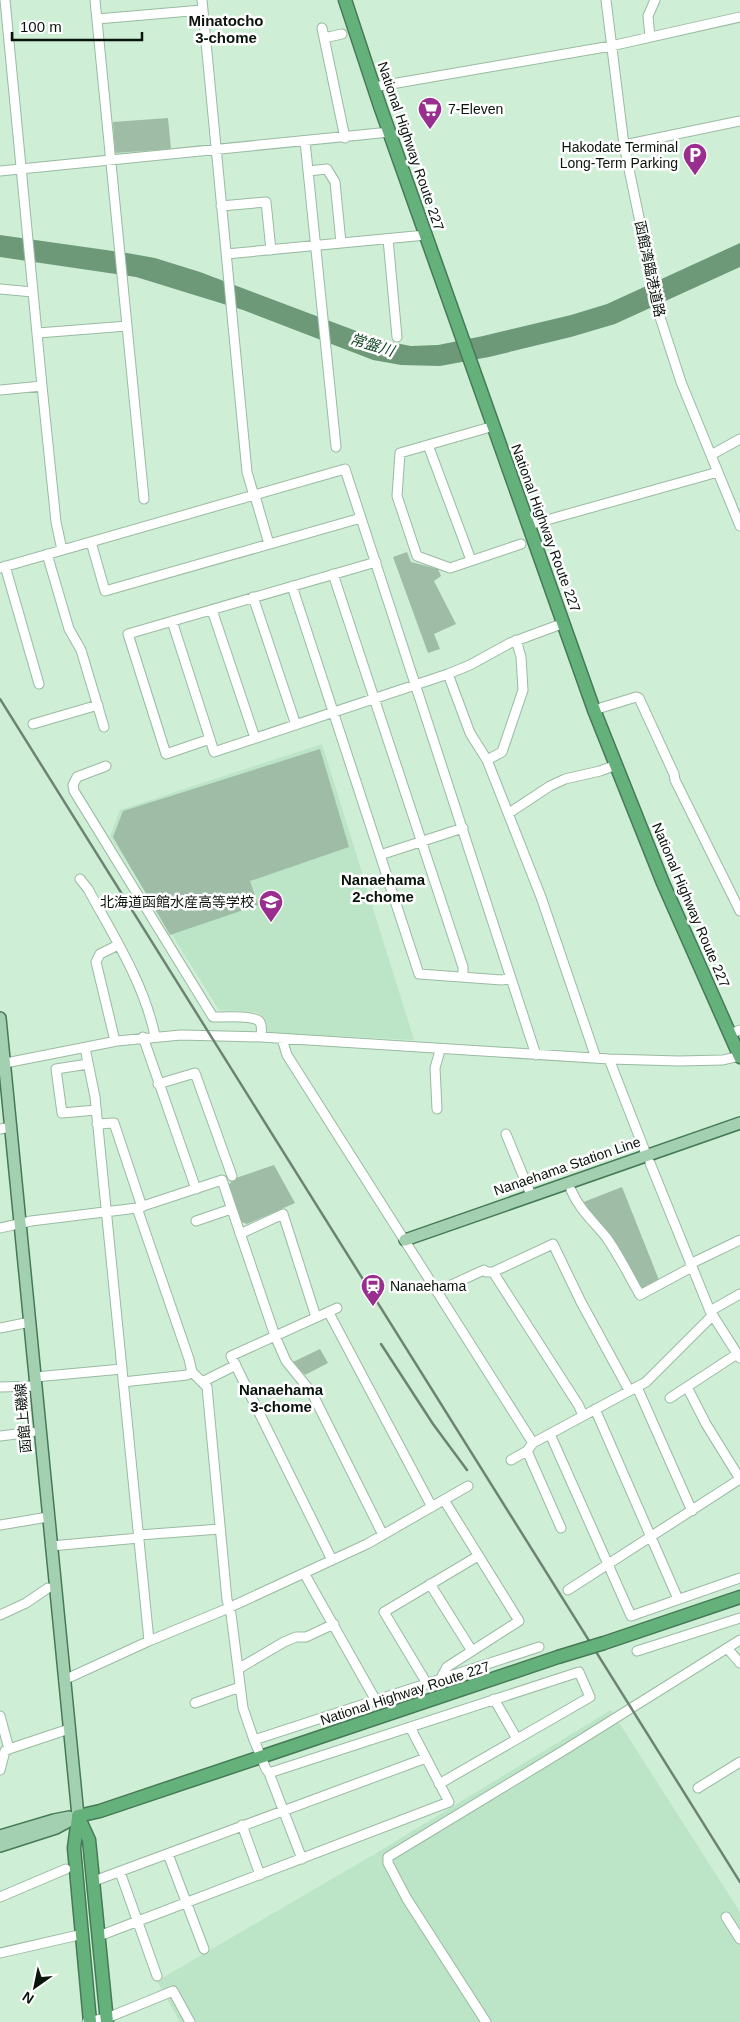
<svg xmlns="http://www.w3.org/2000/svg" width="740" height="2022" font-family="Helvetica,'Noto Sans JP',sans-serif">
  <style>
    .built { fill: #bce4c6 }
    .green { fill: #9fbca6 }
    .water { fill: #6d9979 }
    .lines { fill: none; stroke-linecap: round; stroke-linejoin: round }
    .minor-casing { stroke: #9abaa2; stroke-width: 11 }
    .major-casing { stroke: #457a55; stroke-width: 14 }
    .highway-casing { stroke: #457a55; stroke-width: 15 }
    .minor { stroke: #fff; stroke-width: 9 }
    .major { stroke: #a3d0b0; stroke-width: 11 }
    .highway { stroke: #65b17c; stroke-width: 12 }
    .rail { stroke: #6d8373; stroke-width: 2.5 }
    .highway-bridge-casing { stroke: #457a55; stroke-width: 15; stroke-linecap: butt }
    .highway-bridge { stroke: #65b17c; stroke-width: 12 }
    .labels { text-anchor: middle; stroke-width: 5; stroke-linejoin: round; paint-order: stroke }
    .poi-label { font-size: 14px; fill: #09140c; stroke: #fff; text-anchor: start }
    .street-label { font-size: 14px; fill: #09140c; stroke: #fff }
    .neighbourhood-label { font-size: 15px; font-weight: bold; fill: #09140c; stroke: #fff }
    .water-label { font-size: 15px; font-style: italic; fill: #154a29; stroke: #fff }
  </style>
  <rect width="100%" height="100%" fill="#ceefd6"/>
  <path class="built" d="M322 744 414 1040 268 1033 265 1018 256 1012 219 1010 110 836 120 810Z
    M611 1710 740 1912V2022H180L157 1981 378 1852Z"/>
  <path class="green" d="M168 118 171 149 115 153 113 122Z
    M407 552 411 562 438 569 441 576 434 581 456 624 434 634 440 649 428 653 393 557Z
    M320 749 349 847 250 881 258 905 170 935 113 837 123 811Z
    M274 1165 295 1203 247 1224 241 1222 229 1185 233 1179Z
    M622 1187 659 1280 641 1291 581 1203Z
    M320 1349 328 1363 305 1375 293 1362Z"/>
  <path class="water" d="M0 235 127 253 155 258 200 272 359 332 390 342 411 346 438 345 483 336 571 315 607 304 740 243V267L615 324 571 337 489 357 440 366 401 365 373 360 243 310 136 277 0 257Z"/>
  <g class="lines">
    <defs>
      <path id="minor" d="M5 0 42 386 56 522 62 550
        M95 0 144 499
        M202 0 247 472 254 496
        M606 0 624 145 659 314 681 382 740 526
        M97 19 202 10
        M322 28 345 138
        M650 37 648 16 655 0
        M324 38 342 34
        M374 87 611 46 740 17
        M305 141 336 447
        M624 145 740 121
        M0 171 390 132
        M308 171 327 169 335 182 341 243
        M221 206 266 202 271 250
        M388 239 397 337
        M226 254 426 235
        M0 289 33 292
        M38 333 127 326
        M0 390 42 386
        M494 426 400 453 397 496 417 556 450 568 521 544
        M428 445 471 560
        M711 455 740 439
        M255 496 269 544
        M529 525 718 472
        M91 542 105 591 361 518
        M47 554 69 629 81 650 104 727
        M376 562 128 634 166 754 210 739 214 752 448 674 470 665 510 643 564 623
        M5 566 39 684
        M0 568 345 469 536 1055
        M333 574 463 967V977
        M292 586 419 974 502 980 511 978
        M253 597 296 725
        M212 610 255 738
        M172 621 210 739
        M516 640 521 657 523 690 502 752 487 760 541 897 596 1058
        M448 674 470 733 487 760
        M594 710 636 697 639 698 674 774 675 780 740 911
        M33 724 98 705
        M106 766 77 777 73 785 74 791 213 1017C222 1017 252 1015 259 1021 263 1025 261 1033 261 1037
        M509 813 550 786 565 779 600 771 616 765
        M380 855 463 828
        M80 879 88 889C114 937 144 983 155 1036
        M730 1034 740 1030
        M143 1037 196 1189
        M282 1039 287 1055 533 1443
        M115 1041 96 962 100 954 118 945
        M85 1048 95 1097 149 1641
        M609 1059 646 1154
        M0 1064 117 1041 181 1035 261 1037 609 1059 679 1061 723 1060 739 1056
        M88 1064 56 1069 62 1113 96 1110
        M158 1084 195 1073 232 1176
        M437 1109 435 1068 439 1054
        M97 1124 114 1123 142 1207
        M0 1129 11 1127
        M506 1134 531 1195
        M650 1163 710 1311 740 1358
        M571 1190C579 1209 593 1221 606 1237 619 1255 629 1276 640 1295L692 1267
        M137 1208 189 1359 192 1372 207 1387 227 1600 231 1614 243 1708 254 1740
        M196 1221 231 1209
        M0 1228 31 1221 137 1208 222 1180 275 1336 286 1361 312 1393 383 1535
        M240 1234 283 1214 316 1317
        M690 1264 740 1240
        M438 1291 484 1270 486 1272H493
        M710 1311 740 1294
        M329 1313 432 1507
        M0 1328 30 1322
        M35 1377 122 1369
        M123 1382 187 1375 192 1372
        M202 1382 236 1365
        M0 1387 36 1386
        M637 1387 692 1511
        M687 1387 706 1424 740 1479
        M670 1398 737 1354
        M595 1409 678 1599
        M583 1416 579 1406 493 1272 553 1244 581 1302 629 1390
        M550 1434 631 1616 740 1578
        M0 1436 32 1432
        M511 1460 527 1451
        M0 1525 48 1517
        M561 1528 527 1451 533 1443 646 1382 713 1315
        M139 1535 220 1529
        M51 1546 139 1538
        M332 1560 231 1356 337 1308
        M304 1573 375 1699
        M430 1584 472 1651
        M568 1590 740 1479
        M0 1615 26 1603 48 1588
        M727 1648 740 1663
        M637 1651 740 1618
        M238 1669 284 1642 296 1637H306L334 1624
        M441 1678 447 1667 519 1621 444 1500
        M64 1680 149 1641 224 1610 367 1544 468 1486
        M426 1682 384 1612 478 1556
        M494 1699 517 1739
        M195 1703 240 1687
        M0 1716 9 1749 69 1729
        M0 1770 5 1751 9 1749
        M269 1773 579 1672 590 1697 439 1784
        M698 1788 740 1762
        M242 1825 260 1875
        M168 1854 204 1949
        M302 1859 269 1773 266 1769 254 1740 539 1647
        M120 1872 157 1976
        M94 1881 426 1758
        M0 1897 66 1869
        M726 1917 740 1939
        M99 1936 449 1802 410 1727
        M0 1953 83 1934
        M87 2022 107 2018 173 1991 190 2022
        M486 2022 407 1899 388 1863V1857L566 1749 740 1640"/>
      <path id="major" d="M0 1018 78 1816
        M405 1240 740 1123
        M0 1836 54 1820 69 1817
        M0 1846 56 1828 78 1816"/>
      <path id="highway" d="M345 0 380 106 594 710 663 883 740 1057
        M604 1643 740 1597
        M78 1816 100 1811 558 1657
        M78 1816 89 1840 107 2022
        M78 1818 74 1848 90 2022"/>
    </defs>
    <use href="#minor" class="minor-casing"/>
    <use href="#major" class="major-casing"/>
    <use href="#highway" class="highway-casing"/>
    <use href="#minor" class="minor"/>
    <use href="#major" class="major"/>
    <use href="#highway" class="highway"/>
    <path class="rail" d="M0 699 740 1882
      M381 1344 433 1424 467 1470"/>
    <defs>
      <path id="highway-bridge" d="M558 1657 604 1643"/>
    </defs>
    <use href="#highway-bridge" class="highway-bridge-casing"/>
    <use href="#highway-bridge" class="highway-bridge"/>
  </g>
  <defs>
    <symbol id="supermarket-pin" viewBox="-11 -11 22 30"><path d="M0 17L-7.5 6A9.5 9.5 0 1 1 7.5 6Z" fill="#9a2e8f" stroke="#fff"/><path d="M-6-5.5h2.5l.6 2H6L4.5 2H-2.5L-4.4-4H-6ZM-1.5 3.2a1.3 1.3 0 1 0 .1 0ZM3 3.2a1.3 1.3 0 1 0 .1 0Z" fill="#fff"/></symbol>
    <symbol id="parking-pin" viewBox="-11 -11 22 30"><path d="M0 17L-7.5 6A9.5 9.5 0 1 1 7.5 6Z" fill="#9a2e8f" stroke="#fff"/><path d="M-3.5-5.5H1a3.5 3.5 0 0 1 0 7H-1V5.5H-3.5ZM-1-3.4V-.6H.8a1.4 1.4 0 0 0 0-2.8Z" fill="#fff"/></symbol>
    <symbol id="school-pin" viewBox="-11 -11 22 30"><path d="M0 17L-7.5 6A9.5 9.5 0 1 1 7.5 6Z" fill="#9a2e8f" stroke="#fff"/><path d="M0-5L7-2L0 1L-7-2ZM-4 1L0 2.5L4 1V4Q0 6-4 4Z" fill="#fff"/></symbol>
    <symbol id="station-pin" viewBox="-11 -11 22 30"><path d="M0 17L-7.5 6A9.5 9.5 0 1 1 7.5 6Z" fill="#9a2e8f" stroke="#fff"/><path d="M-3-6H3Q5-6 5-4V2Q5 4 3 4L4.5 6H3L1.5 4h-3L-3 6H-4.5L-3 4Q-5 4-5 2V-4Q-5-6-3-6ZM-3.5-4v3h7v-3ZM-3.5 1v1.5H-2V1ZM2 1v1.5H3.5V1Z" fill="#fff"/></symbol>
  </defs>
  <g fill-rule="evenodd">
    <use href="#supermarket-pin" x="416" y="95" width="28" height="38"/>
    <use href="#parking-pin" x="681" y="141" width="28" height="38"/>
    <use href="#school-pin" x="257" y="888" width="28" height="38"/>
    <use href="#station-pin" x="359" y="1272" width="28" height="38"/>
  </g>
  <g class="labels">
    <g class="poi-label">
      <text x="448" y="114">7-Eleven</text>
      <text x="678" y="152" text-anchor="end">Hakodate Terminal<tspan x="678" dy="16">Long-Term Parking</tspan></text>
      <text x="254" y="907" text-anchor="end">北海道函館水産高等学校</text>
      <text x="390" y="1291">Nanaehama</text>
    </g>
    <g class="street-label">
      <text transform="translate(411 146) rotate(71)" y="5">National Highway Route 227</text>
      <text transform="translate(650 269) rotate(78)" y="5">函館湾臨港道路</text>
      <text transform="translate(546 528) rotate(70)" y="5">National Highway Route 227</text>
      <text transform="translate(691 905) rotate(67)" y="5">National Highway Route 227</text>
      <text transform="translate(567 1166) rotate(-19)" y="5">Nanaehama Station Line</text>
      <text transform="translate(23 1418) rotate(-95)" y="5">函館上磯線</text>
      <text transform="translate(405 1693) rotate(-18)" y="5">National Highway Route 227</text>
    </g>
    <g class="neighbourhood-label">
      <text x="226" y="26">Minatocho<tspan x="226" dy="17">3-chome</tspan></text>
      <text x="383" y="885">Nanaehama<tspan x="383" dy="17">2-chome</tspan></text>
      <text x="281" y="1395">Nanaehama<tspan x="281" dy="17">3-chome</tspan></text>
    </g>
    <g class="water-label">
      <text transform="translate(372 345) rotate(17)" y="5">常盤川</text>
    </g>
  </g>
  <g transform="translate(35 1987) rotate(213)" stroke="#ffffff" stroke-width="4" paint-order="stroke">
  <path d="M0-4L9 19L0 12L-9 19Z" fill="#09140c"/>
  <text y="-8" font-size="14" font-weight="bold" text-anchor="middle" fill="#09140c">N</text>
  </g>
  <path d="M12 32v8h130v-8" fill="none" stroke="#09140c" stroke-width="2.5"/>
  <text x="20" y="32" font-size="15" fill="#09140c" stroke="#ffffff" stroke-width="4" paint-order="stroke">100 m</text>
</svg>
